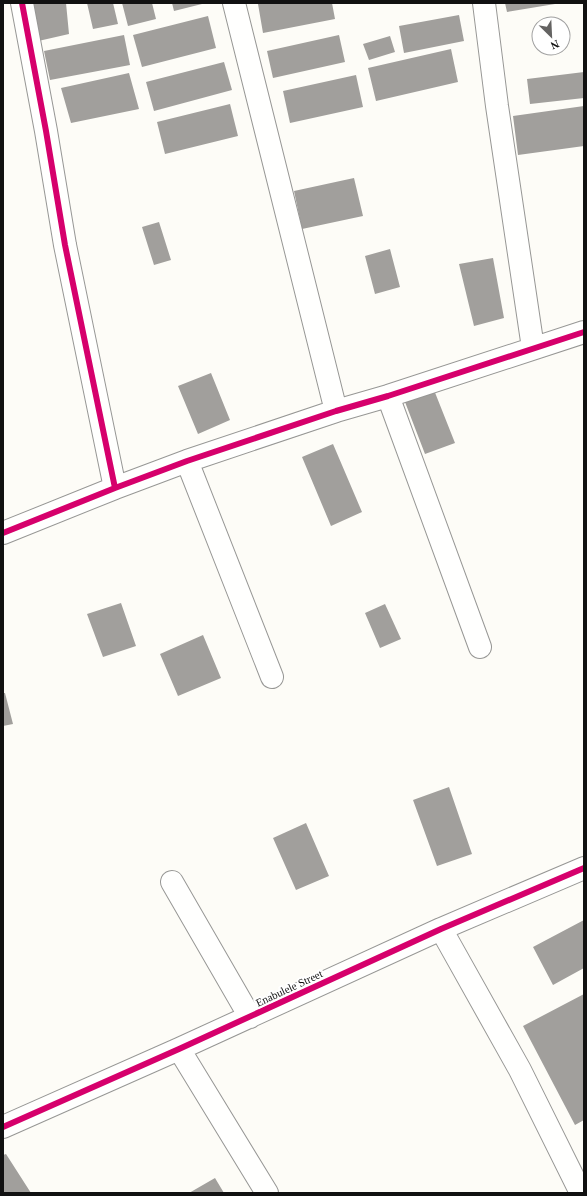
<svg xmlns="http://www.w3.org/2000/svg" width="587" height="1196" font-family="'Times New Roman',serif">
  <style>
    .building { fill: #a19f9c }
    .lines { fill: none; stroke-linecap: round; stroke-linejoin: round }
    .minor-casing { stroke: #979795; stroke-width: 24 }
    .minor { stroke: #fffffe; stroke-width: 22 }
    .cycleway-casing { stroke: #fff; stroke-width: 8 }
    .cycleway { stroke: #d6006c; stroke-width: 6 }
    .labels { text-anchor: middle; stroke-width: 4; stroke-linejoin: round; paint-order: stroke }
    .street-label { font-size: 11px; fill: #111; stroke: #fff }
  </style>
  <rect width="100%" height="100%" fill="#fdfcf7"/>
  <path class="building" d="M27 3H66L69 34 34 42Z
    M87 3H113L118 24 93 29Z
    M122 3H152L156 19 128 26Z
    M172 3H202V4L174 11Z
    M263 3H332L335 19 263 33 258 4Z
    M505 3H555V4L507 12Z
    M459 15 464 41 404 53 399 26Z
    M208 16 216 48 142 67 133 35Z
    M124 35 130 65 50 80 44 51Z
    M339 35 345 62 273 78 267 51Z
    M390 36 395 52 369 60 363 44Z
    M451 49 458 82 376 101 368 68Z
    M224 62 232 90 154 111 146 82Z
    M584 72V98L530 104 527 79Z
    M129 73 139 109 71 123 61 88Z
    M356 75 363 107 290 123 283 91Z
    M230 104 238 136 165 154 157 122Z
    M584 106V146L518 155 513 116Z
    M354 178 363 216 302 229 294 191Z
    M159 222 171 260 154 265 142 227Z
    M390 249 400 287 375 294 365 256Z
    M493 258 504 318 474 326 459 264Z
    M211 373 230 420 198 434 178 386Z
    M434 390 455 443 425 454 405 402Z
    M333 444 362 512 331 526 302 457Z
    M121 603 136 646 103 657 87 614Z
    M385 604 401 639 380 648 365 613Z
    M203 635 221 678 178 696 160 654Z
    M3 693H5L13 724 3 726Z
    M449 787 472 854 437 866 413 800Z
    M306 823 329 876 296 890 273 838Z
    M584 920V968L553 985 533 947Z
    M584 994V1120L575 1125 523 1026Z
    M6 1154 31 1193H3V1155Z
    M215 1178 224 1193H189Z"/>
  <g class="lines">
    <defs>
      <path id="minor" d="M22 3 46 131 65 245 115 488
        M234 3 336 411
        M484 3 497 106 533 348
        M388 396 480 647
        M187 461 272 677
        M3 533 115 488 187 461 336 411 388 396 584 332
        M172 882 250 1017
        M441 929 520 1070 581 1193
        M179 1049 267 1193
        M3 1127 179 1049 441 929 584 868"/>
    </defs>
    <use href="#minor" class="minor-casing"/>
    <use href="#minor" class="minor"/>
    <defs>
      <path id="cycleway" d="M22 3 46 131 65 245 115 488
        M3 533 115 488 187 461 336 411 388 396 584 332
        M3 1127 179 1049 441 929 584 868"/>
    </defs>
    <use href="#cycleway" class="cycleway-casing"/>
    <use href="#cycleway" class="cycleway"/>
  </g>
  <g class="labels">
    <g class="street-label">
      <text transform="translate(289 988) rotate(-25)" y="4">Enabulele Street</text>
    </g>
  </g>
  <rect width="587" height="1196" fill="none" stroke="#111111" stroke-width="8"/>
  <g transform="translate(551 36) rotate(156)"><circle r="19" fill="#ffffff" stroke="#a0a0a0"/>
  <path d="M0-3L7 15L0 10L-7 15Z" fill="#646362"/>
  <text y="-6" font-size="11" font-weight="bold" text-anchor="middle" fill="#111111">N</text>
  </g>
</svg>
